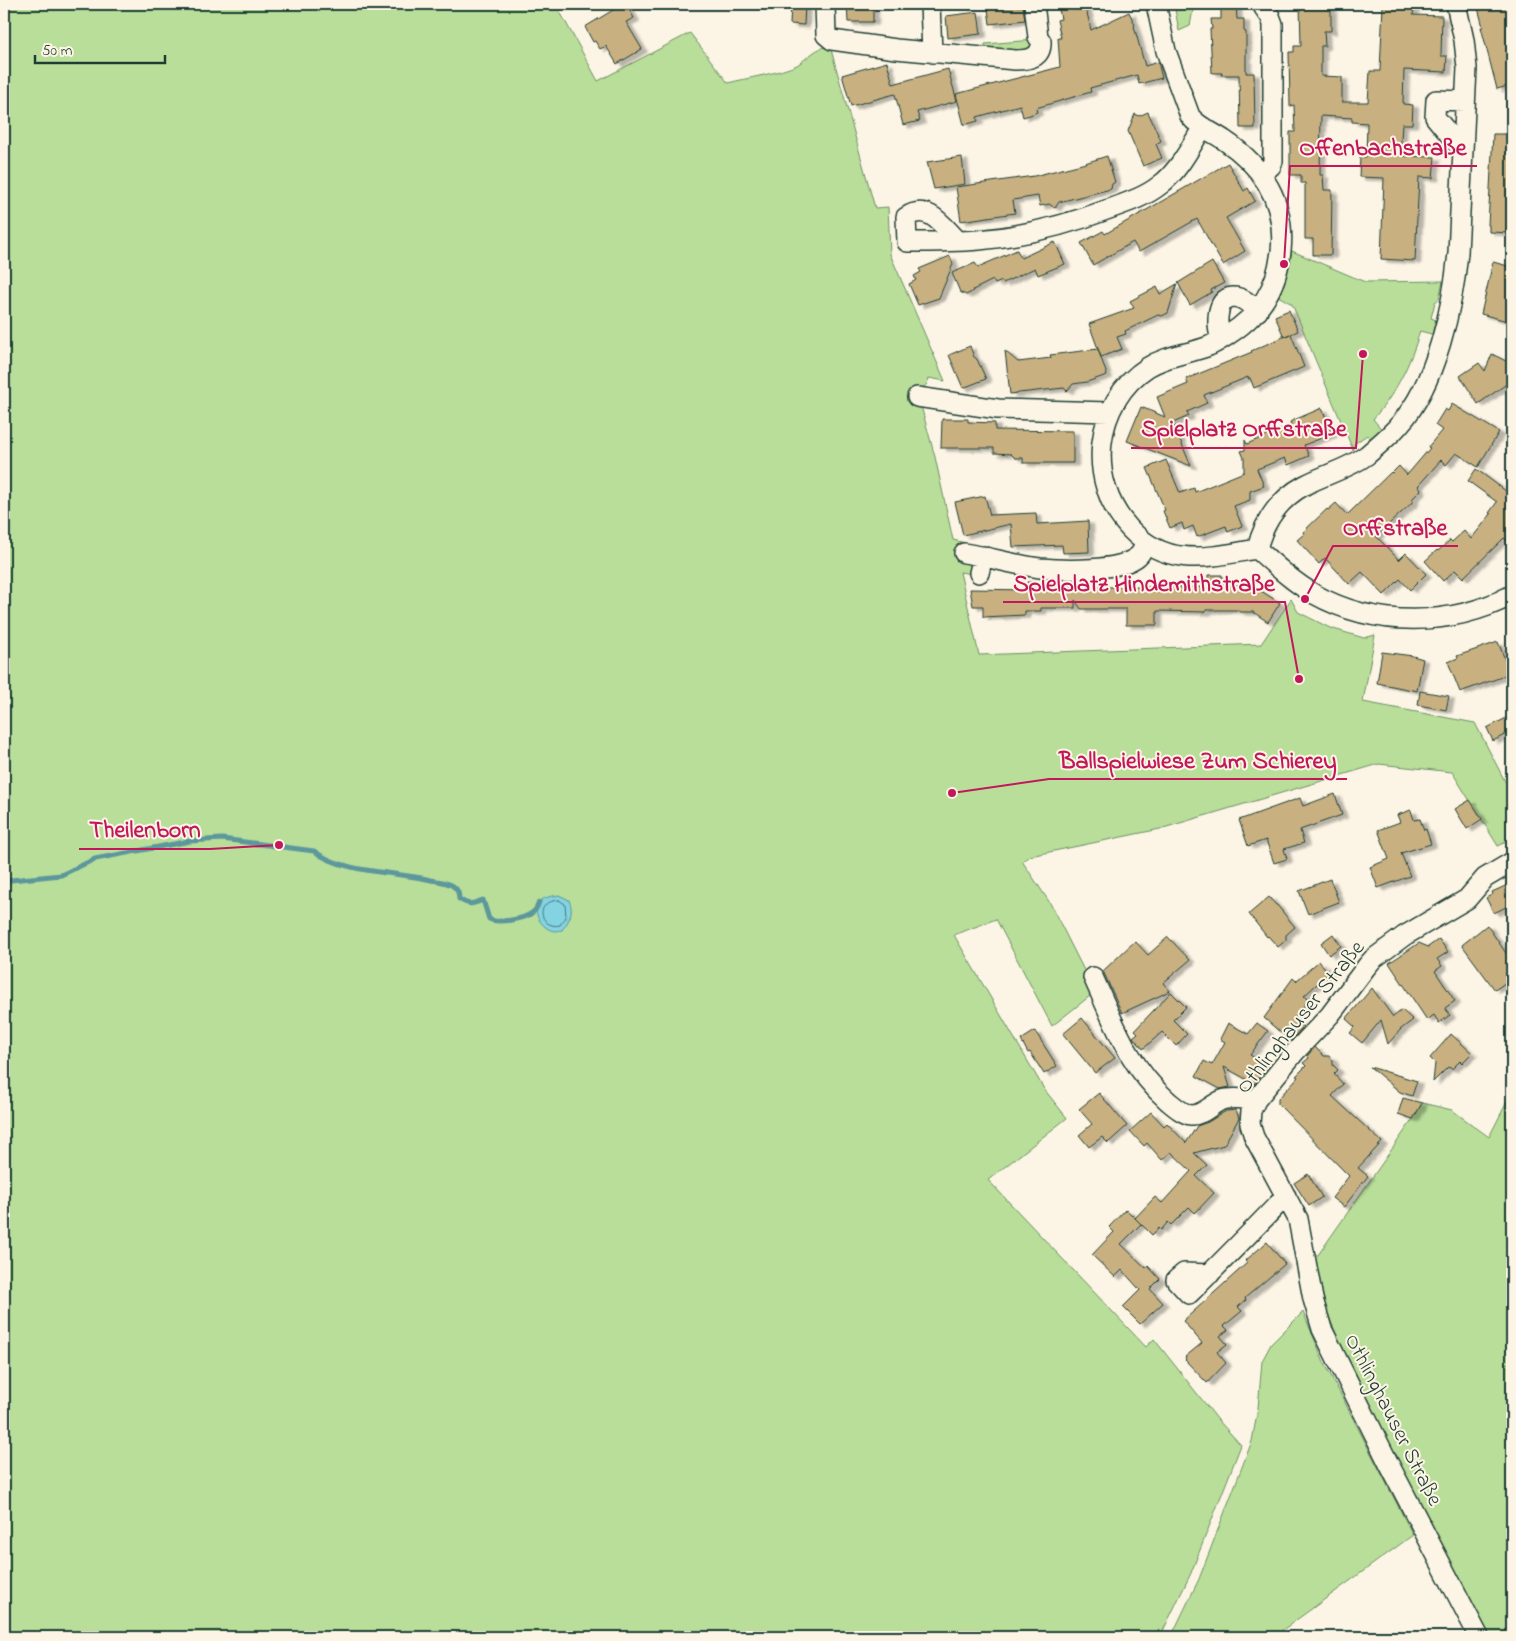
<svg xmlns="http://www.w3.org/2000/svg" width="1516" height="1641" font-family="'Indie Flower',sans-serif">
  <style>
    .green { fill: #b9de99; stroke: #6c8e66 }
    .water { fill: #84d3e2; stroke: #5c979c }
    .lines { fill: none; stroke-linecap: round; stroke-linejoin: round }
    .shore { stroke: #47797a; stroke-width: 1 }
    .stream { stroke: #5c979c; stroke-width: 5 }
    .building { fill: #c9b080; stroke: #1f3d34; filter: url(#shadow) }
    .minor-casing { stroke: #1f3d34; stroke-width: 22 }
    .minor { stroke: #fcf5e5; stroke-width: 19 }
    .labels { text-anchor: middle; stroke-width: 4; stroke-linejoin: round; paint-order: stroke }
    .street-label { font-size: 22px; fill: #1f3d34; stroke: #fcf5e5 }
    .leader { fill: none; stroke: #c2185b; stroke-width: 2 }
    .callout-dot { fill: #c2185b; stroke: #fcf5e5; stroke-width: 2 }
    .callout-label { font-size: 24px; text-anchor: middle; font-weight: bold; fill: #c2185b; stroke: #fcf5e5; stroke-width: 4; stroke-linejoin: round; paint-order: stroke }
  </style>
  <defs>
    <filter id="shadow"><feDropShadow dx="5.5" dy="3" stdDeviation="1" flood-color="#0004"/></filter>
  </defs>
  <rect width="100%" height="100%" fill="#fcf5e5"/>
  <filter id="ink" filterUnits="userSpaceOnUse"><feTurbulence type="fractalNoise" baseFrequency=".02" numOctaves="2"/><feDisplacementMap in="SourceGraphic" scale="10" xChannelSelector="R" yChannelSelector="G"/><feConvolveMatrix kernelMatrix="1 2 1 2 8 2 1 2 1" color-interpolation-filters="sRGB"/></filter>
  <g filter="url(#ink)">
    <path class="green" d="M4 4H579L559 10 598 81 690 33 728 83C747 78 780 73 797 65 808 58 816 47 830 46L875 208 888 207 890 254 945 381 929 378C927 386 924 389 916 388L913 404 921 406 935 457 953 540 966 543 964 553 972 565V574L960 572 979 655 1261 644 1291 599 1298 612 1330 628 1364 638 1375 635 1363 702 1475 723 1512 795V839L1498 846 1452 772 1379 764 1160 829 1030 856 1022 861 1050 903 1095 992 1052 1026 996 919 954 935 1044 1089 1067 1118 988 1180 1146 1347 1154 1339 1218 1420 1241 1445 1191 1573 1160 1637H4Z
      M1174 4H1194L1190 26 1179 31Z
      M1034 40 1026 53 984 52 985 44Z
      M1292 251 1365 282 1443 281 1439 299 1435 302 1431 318 1436 320 1433 330 1435 333V335L1420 331C1410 365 1396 393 1373 419L1383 431 1378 432 1371 439 1367 435 1354 444 1353 450 1292 304 1278 296 1284 284Z
      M1512 1092V1637H1487L1342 1349 1326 1309 1314 1255H1318L1413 1119 1422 1103 1452 1110 1489 1137Z
      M1303 1312 1324 1362 1413 1535 1273 1637H1171L1199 1579 1252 1441 1258 1408 1262 1361 1271 1344Z"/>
    <path class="water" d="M559 895 569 900C574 912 570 920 562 930 560 930 557 931 555 931 542 930 530 911 540 901 545 897 553 896 559 895Z"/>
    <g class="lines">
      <path class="shore" d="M559 900 565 904 566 917 560 925C542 930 531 902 559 900Z"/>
      <path class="stream" d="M4 882 11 880 61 875 95 859 190 841 222 839 314 851C345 874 394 871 431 880 437 881 448 882 453 886 458 889 459 894 459 899 469 906 473 904 483 900L489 919C497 924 526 919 533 912 536 910 538 905 539 902"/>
    </g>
    <path class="building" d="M623 4H626L634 18 626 22 642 49 617 64 606 46 600 49 595 41 593 42 585 27Z
      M791 4H805L804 25 790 24Z
      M847 4H873V22H848Z
      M1058 4H1085L1091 30 1129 12 1135 25 1134 26 1145 66 1158 62 1162 78 1139 84 1137 75 1090 88 1091 92 1036 108 1037 112 1030 115 1023 117 1020 105 977 117 978 121 964 125 956 94 1060 67 1058 38H1061L1057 20 1061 19Z
      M1221 4H1236L1237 19H1244V31L1246 32V73H1254L1255 128H1240L1239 75H1221L1222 73H1212L1210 29H1212L1211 19H1221Z
      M1300 4H1331V31H1324L1325 46H1321V76L1342 77V102H1368L1370 71H1380L1383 5 1414 6 1413 15 1442 16 1441 56H1447L1446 72 1404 70 1403 104 1413 105 1412 124H1402L1400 156 1435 157 1433 178 1419 177 1415 261 1381 259 1384 178 1359 177 1360 157H1366L1367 123 1352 122V118L1321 116 1320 175H1323L1324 190H1332L1331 255H1313V239H1305V183H1301V175H1290V132H1295L1294 105 1290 106 1289 52H1294V46H1301Z
      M1477 4H1510L1512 13V85L1497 89 1481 27H1483Z
      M1017 6H1023L1025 20 990 24 988 9Z
      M978 12 981 34 948 38 946 16Z
      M887 62 893 84 948 69 957 101 917 112 920 121 903 125 895 94 851 106 842 75Z
      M1148 112 1161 141 1156 144 1162 158 1143 166 1128 131 1135 114 1139 116Z
      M1493 134H1512V233L1489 232V225H1488Z
      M1107 156 1115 182 1112 184 1111 189 1059 202 1055 208 1049 204 1040 206 1038 196 1013 200 1015 213 961 221 956 187 1034 176 1082 164Z
      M962 157 965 184 934 189 927 162Z
      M1228 163 1244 191 1248 188 1255 201 1226 218 1245 251 1223 265 1197 219 1139 252 1133 242 1093 265 1081 243 1103 231 1105 234Z
      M1055 242 1065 264 1038 275 1035 268 1003 283 1002 281 995 284 993 280 973 290 972 292 966 295 960 292 952 273 975 263 978 267 1017 250 1021 258Z
      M950 256 953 264 939 298 918 305 909 284 916 280 914 276 921 272 919 269Z
      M1212 262 1224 283 1211 290 1212 292 1190 305 1178 283Z
      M1493 262 1512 267V310L1510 309 1507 321 1481 314Z
      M1177 284 1168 313 1162 316 1158 315 1125 331 1126 334 1117 337 1122 349 1101 357 1089 324 1134 308 1130 301 1157 287 1160 294Z
      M1289 310 1298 331 1291 334 1304 367 1254 388 1250 378 1248 379V377L1204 395 1207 403 1187 412 1189 416 1173 423 1191 466 1127 441 1141 407 1165 417 1157 397 1188 384 1186 379 1252 352 1251 351 1290 334 1284 337 1275 316Z
      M970 346 974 357 977 359 986 379 963 388 949 355Z
      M1098 349 1107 375 1087 382 1073 384 1067 391 1064 388 1010 394 1005 351 1018 362 1051 358 1050 355Z
      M1492 354 1512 364V386L1508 383 1478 404 1460 376 1479 363 1485 371Z
      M1452 404 1499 432 1478 467 1456 453 1446 465 1441 460 1418 486 1421 490 1412 499 1414 501 1376 536 1399 560 1406 553 1426 574 1410 590 1400 579 1384 595 1362 572 1349 584 1325 558 1319 564 1297 540 1304 534 1303 532 1327 509 1328 510 1336 503 1347 515 1391 472 1392 473 1399 466 1407 475 1430 448 1428 447 1442 430 1435 425 1445 409 1448 411Z
      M1322 408 1332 434 1304 445 1309 456 1288 465 1285 458 1257 469 1264 486 1250 491V500L1234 506 1242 526 1228 532 1226 526 1197 537 1193 526 1184 530 1182 523 1170 528 1163 511 1165 510 1147 468 1166 460 1180 493 1194 488 1195 492 1244 472V458L1241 451 1245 450V440L1247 444 1291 425 1290 422 1294 420Z
      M942 419H968V422L995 423V430L1073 431V463H1023V458H1015L1011 454 994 453V448H941Z
      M1476 469 1506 491 1512 483V545L1504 538 1463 578 1455 570 1443 581 1425 561 1437 550 1438 551 1450 540 1452 542 1464 531 1471 539 1491 514 1489 513 1497 502 1468 481Z
      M985 496 990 515 1036 513 1037 524 1088 521 1089 552 1063 553 1062 545 1013 547 1011 524 963 535 955 502Z
      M1208 575H1222V585H1246V589H1258L1280 603 1268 622 1253 612H1240L1237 610H1206V612L1157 611V625H1126V609H1081L1075 600V608H1041V611H1025V615L983 617V606H973L970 589 1027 590V582H1054V585H1086L1089 582 1093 585H1105V587H1208Z
      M1498 642 1510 672 1499 678 1460 692 1448 662 1458 658 1457 656Z
      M1382 652 1413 656 1423 659 1417 691 1377 683Z
      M1420 691 1449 696 1446 710 1418 705Z
      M1512 715V731L1493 741 1487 728Z
      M1335 794 1342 815 1300 830 1304 843 1284 849 1287 859 1274 863 1266 840 1248 846 1239 820 1300 798 1303 806Z
      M1470 800 1482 819 1467 829 1455 809Z
      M1411 810 1414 820 1420 819 1424 830 1426 829 1431 844 1401 853 1410 876 1378 888 1370 867 1389 859 1378 830 1400 822 1397 815Z
      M1330 879 1339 902 1308 914 1299 891Z
      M1512 883V904L1494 913 1486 898 1493 894 1492 892Z
      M1269 897 1276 905H1277L1295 927 1286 935V940L1278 947 1268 936 1267 937 1249 914Z
      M1487 925 1512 962V978L1495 990 1462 945Z
      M1333 934 1341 946 1329 955 1321 943Z
      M1168 937 1190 960 1163 983 1170 991 1122 1013 1103 971 1135 941 1148 955Z
      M1439 939 1448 952 1437 959 1442 966 1435 971 1455 1001 1445 1008 1450 1015 1439 1023 1434 1015 1427 1020 1389 963 1419 943 1428 947Z
      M1319 961 1329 973 1304 996 1309 999 1294 1020 1303 1027 1290 1041 1264 1018 1293 978 1296 981Z
      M1372 988 1393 1017 1402 1010 1413 1020 1401 1029 1388 1044 1381 1020 1362 1043 1350 1033 1355 1027 1346 1019Z
      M1171 992 1186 1007 1173 1020 1187 1034 1176 1046 1162 1032 1143 1049 1133 1037 1138 1033 1135 1030Z
      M1082 1018 1115 1058 1095 1073 1063 1034Z
      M1228 1023 1248 1034 1257 1023 1268 1031 1250 1055 1267 1065 1255 1084 1224 1067 1230 1087 1220 1089 1196 1076 1204 1061 1212 1065 1225 1042 1220 1039Z
      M1035 1031 1057 1066 1044 1074 1030 1052 1028 1053 1021 1040Z
      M1451 1034 1472 1053 1462 1063 1460 1061 1452 1069 1448 1067 1433 1082 1435 1063 1430 1058Z
      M1315 1047 1324 1056H1329L1333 1061V1065L1338 1070 1334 1074 1343 1084 1332 1096 1382 1142 1358 1168 1368 1176 1344 1207 1332 1198 1349 1176 1278 1104V1099L1298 1077 1296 1076 1306 1066 1303 1063 1309 1058 1307 1056Z
      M1370 1067 1417 1081 1412 1096 1400 1092Z
      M1099 1093 1127 1126 1108 1143 1102 1137 1089 1147 1079 1135 1092 1124 1079 1109Z
      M1403 1098 1422 1103 1413 1119 1398 1114Z
      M1236 1110 1239 1118 1224 1145 1194 1153 1207 1165 1196 1176 1214 1193 1195 1213 1189 1207 1171 1225 1168 1222 1161 1230 1159 1228 1152 1235 1135 1218 1155 1197 1162 1203 1191 1171 1171 1152 1162 1160 1147 1143 1144 1146 1130 1131 1151 1112 1164 1126 1167 1123 1186 1143 1197 1126 1208 1122 1226 1111Z
      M1308 1174 1322 1197 1309 1206 1294 1183Z
      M1126 1209 1141 1224 1121 1244 1146 1268 1148 1266 1160 1279 1150 1289 1163 1303 1140 1324 1123 1307 1140 1290 1122 1270 1115 1277 1092 1255 1114 1232 1109 1227Z
      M1267 1242 1285 1264 1245 1298 1246 1300 1238 1307 1242 1311 1224 1326 1228 1330 1220 1336 1227 1344 1217 1352 1226 1363 1207 1383 1185 1360 1186 1359 1185 1357 1202 1343 1183 1321 1247 1263 1245 1261Z"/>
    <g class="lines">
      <defs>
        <path id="minor" d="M825 4 826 35 832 40 896 49 1015 60C1029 60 1042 58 1041 41L1038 37 1034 4
          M930 4 932 53
          M1156 4 1166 51 1190 116C1198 127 1213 132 1224 140 1263 166 1286 203 1281 251 1277 288 1260 315 1228 335 1222 339 1216 343 1209 346 1189 354 1167 355 1148 367 1094 402 1085 481 1130 529 1168 569 1209 557 1257 549 1275 565 1293 582 1314 594 1375 628 1451 627 1512 595
          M1463 151 1435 117 1436 100 1465 101
          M1262 174 1271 166 1273 161V24L1270 16 1264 8
          M958 241C943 226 928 202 906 217L907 242C931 242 955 242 979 240 1023 236 1067 225 1109 209 1126 203 1145 197 1160 185 1179 171 1191 146 1203 127
          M1221 339C1217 328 1214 298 1233 297 1243 297 1251 305 1258 311
          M917 397 998 409 1109 412
          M1257 549C1264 521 1279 499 1305 485 1326 474 1348 469 1367 455 1378 445 1391 435 1400 424 1436 384 1453 305 1458 253L1467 68 1464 40 1456 4
          M964 553C990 557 1015 565 1040 568 1063 570 1120 572 1138 556 1142 553 1143 548 1145 543
          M979 573 983 556
          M1093 977C1114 1023 1129 1067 1168 1101 1174 1106 1183 1114 1191 1115 1202 1116 1212 1104 1222 1100 1232 1097 1245 1099 1256 1100
          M1210 1274 1184 1273 1176 1280 1189 1294C1222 1262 1254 1229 1286 1196
          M1479 1637 1389 1464 1322 1329 1313 1299 1298 1219 1254 1137 1250 1124 1251 1111 1256 1100 1295 1052 1330 1015 1367 966 1373 959 1404 936 1467 899 1485 878 1512 862"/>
      </defs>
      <use href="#minor" class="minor-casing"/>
      <use href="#minor" class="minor"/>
    </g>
  </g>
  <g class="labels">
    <g class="street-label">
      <text transform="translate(1299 1016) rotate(-51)" y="8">Othlinghauser Straße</text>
      <text transform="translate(1395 1419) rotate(63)" y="8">Othlinghauser Straße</text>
    </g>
  </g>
  <path class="leader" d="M1284 264L1290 166H1477M1363 354L1356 448H1131M1305 599L1333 546H1458M1299 679L1285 602H1003M952 793L1049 779H1347M279 845L210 849H79"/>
  <g class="callout-dot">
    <circle cx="1284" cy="264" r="5"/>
    <circle cx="1363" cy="354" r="5"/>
    <circle cx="1305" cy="599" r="5"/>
    <circle cx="1299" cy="679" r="5"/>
    <circle cx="952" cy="793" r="5"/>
    <circle cx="279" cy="845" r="5"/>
  </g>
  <g class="callout-label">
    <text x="1383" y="155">Offenbachstraße</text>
    <text x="1244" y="436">Spielplatz Orffstraße</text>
    <text x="1395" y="535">Orffstraße</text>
    <text x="1144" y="591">Spielplatz Hindemithstraße</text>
    <text x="1198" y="768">Ballspielwiese Zum Schierey</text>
    <text x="145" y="837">Theilenborn</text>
  </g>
  <rect width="1516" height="1641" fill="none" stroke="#fcf5e5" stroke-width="20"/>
  <rect x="10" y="10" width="1496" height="1621" fill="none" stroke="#1f3d34" stroke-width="2" filter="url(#ink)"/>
  <path d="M35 55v8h130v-8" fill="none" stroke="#1f3d34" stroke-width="2.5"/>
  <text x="42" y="55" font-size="15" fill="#1f3d34" stroke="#fcf5e5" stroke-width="4" paint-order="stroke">50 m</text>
</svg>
